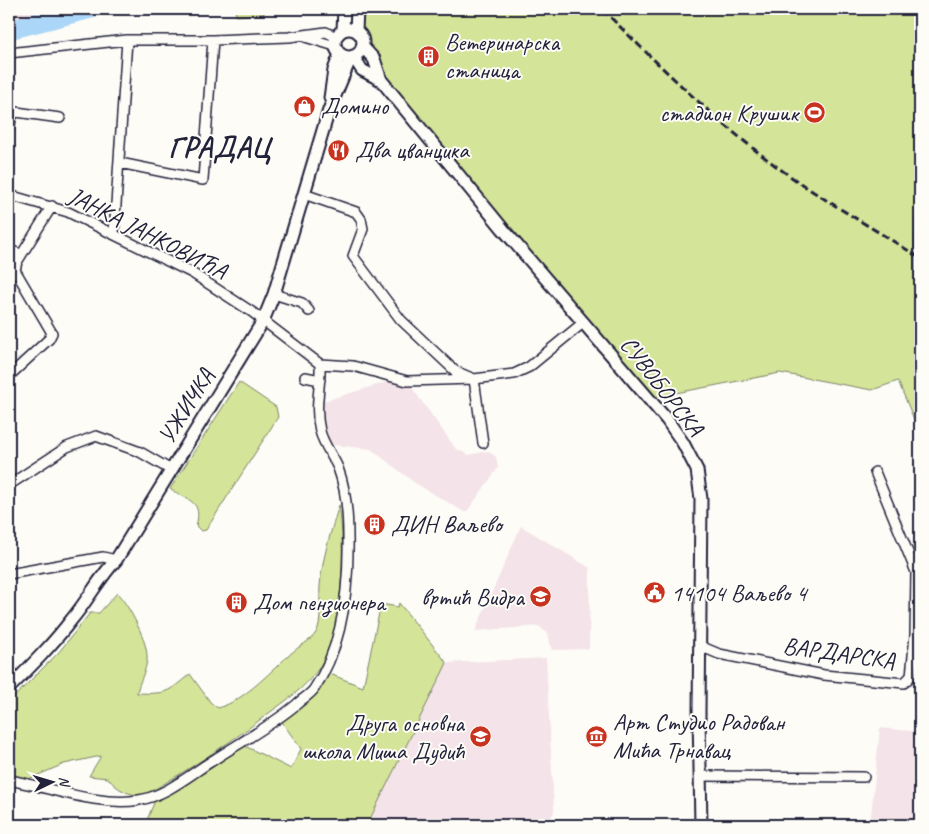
<svg xmlns="http://www.w3.org/2000/svg" width="929" height="834" font-family="Caveat,sans-serif">
  <style>
    .built { fill: #f4e3e8 }
    .green { fill: #d4e498; stroke: #7b836a }
    .water { fill: #acd6f7; stroke: #758eac }
    .lines { fill: none; stroke-linecap: round; stroke-linejoin: round }
    .river { stroke: #acd6f7; stroke-width: 19 }
    .minor-casing { stroke: #22223b; stroke-width: 12 }
    .secondary-casing { stroke: #22223b; stroke-width: 15 }
    .minor { stroke: #fdfcf7; stroke-width: 9 }
    .secondary { stroke: #fdfcf7; stroke-width: 11 }
    .rail { stroke: #22223b; stroke-width: 3; stroke-dasharray: 8 4; stroke-linecap: butt }
    .labels { text-anchor: middle; stroke-width: 4; stroke-linejoin: round; paint-order: stroke }
    .poi-label { font-size: 24px; fill: #22223b; stroke: #fdfcf7; text-anchor: start }
    .street-label { font-size: 24px; fill: #22223b; stroke: #fdfcf7 }
    .district-label { font-size: 29px; font-weight: bold; letter-spacing: 1px; fill: #22223b; stroke: #fdfcf7 }
  </style>
  <rect width="100%" height="100%" fill="#fdfcf7"/>
  <filter id="ink" filterUnits="userSpaceOnUse"><feTurbulence type="fractalNoise" baseFrequency=".02" numOctaves="2"/><feDisplacementMap in="SourceGraphic" scale="10" xChannelSelector="R" yChannelSelector="G"/><feConvolveMatrix kernelMatrix="1 2 1 2 8 2 1 2 1" color-interpolation-filters="sRGB"/></filter>
  <g filter="url(#ink)">
    <path class="built" d="M9 9H79L9 24Z
      M397 379 407 381 456 449 469 455 488 451 496 457 498 468 466 513 415 483 371 449 325 444 316 398 324 401Z
      M521 526 590 568 589 649 552 650 548 634 539 626 475 631Z
      M546 658 554 811 548 825H367L447 663Z
      M880 728 920 732V825H870Z"/>
    <path class="green" d="M235 9H264V14L236 16Z
      M357 9H920V184L916 205V294L920 315V434L898 381 872 390 780 373 650 398 381 80 359 34Z
      M239 382 276 407 278 417 206 530 201 531 196 526C203 501 189 501 170 489Z
      M339 505C346 548 343 635 317 671 304 688 286 701 269 713 230 743 188 770 145 795 130 796 117 790 108 778L89 776 101 756 64 764 29 779 9 775V702L59 652 90 613H99L117 593C129 605 149 643 147 660 146 671 139 682 137 693 167 694 167 693 190 674L211 703 218 708C246 700 272 669 294 651 302 644 315 639 318 628 322 616 319 599 320 586 322 558 331 532 339 505Z
      M399 603 447 663 367 825H145L156 798 241 744 291 769 301 749 280 719 330 674 363 687 381 604 398 607Z"/>
    <path class="water" d="M920 184V315C913 276 912 223 920 184Z"/>
    <g class="lines">
      <path class="river" d="M9 30 91 9"/>
      <defs>
        <path id="minor" d="M305 37 335 46
          M9 53 127 40H213L289 37 326 32 336 37
          M9 111 60 118
          M9 129 13 111
          M120 163 203 180 213 40
          M304 194 356 212 361 219 363 229 353 256 401 320 455 371 474 379 483 443
          M9 195 68 212 192 273 252 312 320 364 353 366 407 381 474 379 514 374 529 367 584 322
          M114 234 127 40
          M9 249 21 255
          M274 294 302 303 309 311
          M9 376 49 339 52 333 15 270 17 262 52 206
          M305 377 320 380
          M9 485 67 447 96 436 140 452 171 470
          M9 574 103 557 116 560
          M700 646 719 654 824 675 904 683 911 676 915 635 916 572 875 472
          M700 776 864 777
          M9 780C49 787 99 807 139 800 166 796 192 773 215 759 243 741 272 725 297 704 302 699 310 695 314 689 343 647 349 585 348 536 348 514 346 489 338 468 333 456 323 444 320 431 314 405 321 389 320 364"/>
        <path id="secondary" d="M335 43a14 14 0 1 1 28 0a14 14 0 1 1-28 0Z
          M343 30 344 9
          M356 31 357 9
          M362 46 374 59 381 80
          M353 56 362 70 381 80 503 229 667 420 683 443 697 470 701 499 699 714 701 825
          M330 98 334 70 340 54
          M9 688C31 666 53 644 72 619 88 600 99 578 116 560L263 321 274 294 329 110 351 57"/>
      </defs>
      <use href="#minor" class="minor-casing"/>
      <use href="#secondary" class="secondary-casing"/>
      <use href="#minor" class="minor"/>
      <use href="#secondary" class="secondary"/>
      <path class="rail" d="M602 9C658 64 713 119 776 166 822 200 872 227 920 258"/>
    </g>
  </g>
  <defs>
    <symbol id="building-disc" viewBox="-11 -11 22 22"><circle r="9.5" fill="#c8321e" stroke="#fdfcf7"/><path d="M-4-6H4V6H1V3H-1V6H-4ZM-2.5-4.3h1.7v1.8h-1.7ZM.8-4.3h1.7v1.8H.8ZM-2.5-1h1.7V.8h-1.7ZM.8-1h1.7V.8H.8Z" fill="#fff"/></symbol>
    <symbol id="shop-disc" viewBox="-11 -11 22 22"><circle r="9.5" fill="#c8321e" stroke="#fdfcf7"/><path d="M-5-2.5h2.3a2.7 3.5 0 0 1 5.4 0H5L5.5 6h-11ZM-1.5-2.5h3a1.5 2.3 0 0 0-3 0Z" fill="#fff"/></symbol>
    <symbol id="stadium-disc" viewBox="-11 -11 22 22"><circle r="9.5" fill="#c8321e" stroke="#fdfcf7"/><path d="M0-5a6.5 5 0 1 0 0 10a6.5 5 0 1 0 0-10ZM-3.5-1.8h7v3.6h-7Z" fill="#fff"/></symbol>
    <symbol id="restaurant-disc" viewBox="-11 -11 22 22"><circle r="9.5" fill="#c8321e" stroke="#fdfcf7"/><path d="M-5-6h1v4h1v-4h1v4h1v-4h1v5L-1.5 .5V6h-2V.5L-5-1ZM5-6V6H3V1.5H1.5Q1.5-4 5-6Z" fill="#fff"/></symbol>
    <symbol id="civic-disc" viewBox="-11 -11 22 22"><circle r="9.5" fill="#c8321e" stroke="#fdfcf7"/><path d="M-.6-6.5H3V-4.5H.6V-3L4-1V1h2V6H-6V1h2V-1L-.6-3ZM-1.2 2.5V6h2.4V2.5Z" fill="#fff"/></symbol>
    <symbol id="school-disc" viewBox="-11 -11 22 22"><circle r="9.5" fill="#c8321e" stroke="#fdfcf7"/><path d="M0-5L7-2L0 1L-7-2ZM-4 1L0 2.5L4 1V4Q0 6-4 4Z" fill="#fff"/></symbol>
    <symbol id="museum-disc" viewBox="-11 -11 22 22"><circle r="9.5" fill="#c8321e" stroke="#fdfcf7"/><path d="M0-6L6-3V-2H-6V-3ZM-5-1h2V3h-2ZM-1-1h2V3h-2ZM3-1h2V3H3ZM-6 4H6V6H-6Z" fill="#fff"/></symbol>
  </defs>
  <g fill-rule="evenodd">
    <use href="#building-disc" x="416" y="44" width="25" height="25"/>
    <use href="#shop-disc" x="292" y="94" width="25" height="25"/>
    <use href="#stadium-disc" x="802" y="100" width="25" height="25"/>
    <use href="#restaurant-disc" x="326" y="138" width="25" height="25"/>
    <use href="#building-disc" x="362" y="512" width="25" height="25"/>
    <use href="#civic-disc" x="642" y="580" width="25" height="25"/>
    <use href="#school-disc" x="528" y="584" width="25" height="25"/>
    <use href="#building-disc" x="224" y="590" width="25" height="25"/>
    <use href="#museum-disc" x="584" y="724" width="25" height="25"/>
    <use href="#school-disc" x="468" y="724" width="25" height="25"/>
  </g>
  <g class="labels">
    <g class="poi-label">
      <text x="445" y="50">Ветеринарска<tspan x="445" dy="28">станица</tspan></text>
      <text x="321" y="114">Домино</text>
      <text x="798" y="121" text-anchor="end">стадион Крушик</text>
      <text x="355" y="158">Два цванцика</text>
      <text x="391" y="532">ДИН Ваљево</text>
      <text x="671" y="601">14104 Ваљево 4</text>
      <text x="524" y="605" text-anchor="end">вртић Видра</text>
      <text x="253" y="610">Дом пензионера</text>
      <text x="613" y="730">Арт Студио Радован<tspan x="613" dy="28">Мића Трнавац</tspan></text>
      <text x="464" y="731" text-anchor="end">Друга основна<tspan x="464" dy="28">школа Миша Дудић</tspan></text>
    </g>
    <g class="street-label">
      <text transform="translate(148 233) rotate(27)" y="8">ЈАНКА ЈАНКОВИЋА</text>
      <text transform="translate(662 386) rotate(52)" y="8">СУВОБОРСКА</text>
      <text transform="translate(186 406) rotate(-58)" y="8">УЖИЧКА</text>
      <text transform="translate(839 653) rotate(8)" y="8">ВАРДАРСКА</text>
    </g>
    <g class="district-label">
      <text x="220" y="157">ГРАДАЦ</text>
    </g>
  </g>
  <rect width="929" height="834" fill="none" stroke="#fdfcf7" stroke-width="30"/>
  <rect x="15" y="15" width="899" height="804" fill="none" stroke="#22223b" stroke-width="2" filter="url(#ink)"/>
  <g transform="translate(52 782) rotate(85)" stroke="#fdfcf7" stroke-width="4" paint-order="stroke">
  <path d="M0-4L9 19L0 12L-9 19Z" fill="#22223b"/>
  <text y="-8" font-size="14" font-weight="bold" text-anchor="middle" fill="#22223b">N</text>
  </g>
</svg>
